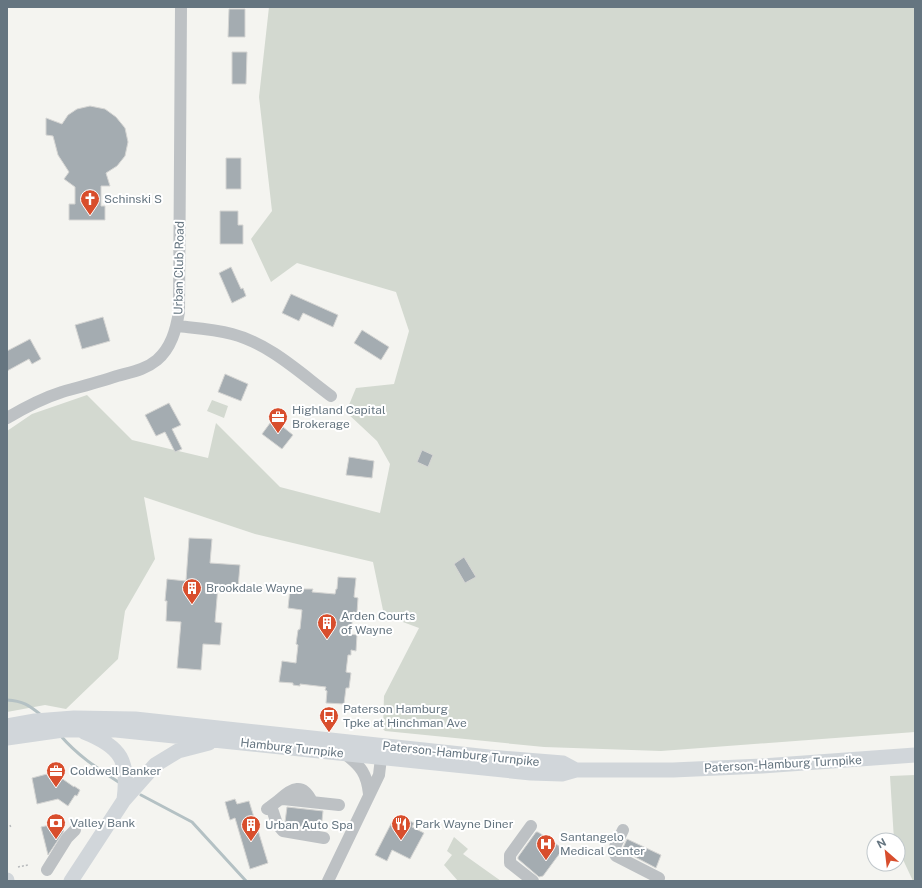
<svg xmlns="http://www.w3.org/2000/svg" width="922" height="888" font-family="'Public Sans',sans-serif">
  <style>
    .green { fill: #d3d9d0 }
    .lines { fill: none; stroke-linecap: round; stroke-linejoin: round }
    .stream { stroke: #b4c1c4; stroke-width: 3 }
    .building { fill: #a4acb1; stroke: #d5d5d3 }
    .path { stroke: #b7babc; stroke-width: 1.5; stroke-dasharray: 2 2; stroke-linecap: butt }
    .minor { stroke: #bdc1c4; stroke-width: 12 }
    .major { stroke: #d1d6da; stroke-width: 15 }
    .labels { text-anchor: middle; stroke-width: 4; stroke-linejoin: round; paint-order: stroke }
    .poi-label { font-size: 12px; fill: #657580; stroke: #fff; text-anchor: start }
    .street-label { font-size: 12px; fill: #657580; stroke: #fff }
  </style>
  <rect width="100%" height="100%" fill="#f4f4f0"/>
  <path class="green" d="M269 7H915V732L661 751 544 747 385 731 383 729 384 696 419 628 384 615 373 562 255 534 144 497 155 559 125 611 118 659 66 709 45 705 7 712V431L32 414 87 395 132 440 208 458 216 423 280 487 380 513 390 464 377 441 346 412 356 388 394 384 409 331 396 292 297 263 271 282 251 239 272 211 259 97Z
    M212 400 228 406 224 418 207 411Z
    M915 775V881H913L898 849V840H894L890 776Z
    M454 837 468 849 463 854 501 881H458L444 865 452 855 447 851Z"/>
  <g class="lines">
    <path class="stream" d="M7 700C23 701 29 705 41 715
      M60 735C78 756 97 768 120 783
      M141 795 192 822 246 881"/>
  </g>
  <path class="building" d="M229 9H245V37H228Z
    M232 52H247L246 84H232Z
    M90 106 105 109 116 117 125 128 128 142 125 156 117 166 106 173 110 186H101V206H105V220H69V204H75V187L64 179 69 172 58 155 53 136 46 135V118L62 124 68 115 77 109Z
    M226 158H241V189H226Z
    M220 211H238V225H243V244H220Z
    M231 267 241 289 243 288 246 296 232 303 219 273Z
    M291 294 338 315 333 327 303 313 299 321 282 313Z
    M103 317 110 341 82 349 75 325Z
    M362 330 389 347 381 360 354 343Z
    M30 339 41 359 32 364 29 359 7 371V351Z
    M225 374 248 384 241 401 218 392Z
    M169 403 181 425 172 429 182 449 175 452 165 432 156 436 145 415Z
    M273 419 293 435 282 449 262 434Z
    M422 450 433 455 428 467 417 462Z
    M349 457 374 461 372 478 346 475Z
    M189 538 212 539 210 563 240 565 238 588 218 586 215 622 222 623 220 645 203 644 201 670 177 668 181 622 166 621 167 601H165L167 579 186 581Z
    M464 557 476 577 465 583 454 564Z
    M338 577 356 578 354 597 358 598 357 613 353 612 351 634 357 635 356 651 351 650V655H348L346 672 351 673 349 688H346L344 704 326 703 327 691 325 690 326 687 300 684V686L293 685V683L279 682 282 661 296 663 298 645 296 644 298 630 300 629 302 610 288 608 290 589H313L312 592 335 594 336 589H337Z
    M47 774 57 775 74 787V786L80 790 77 796 75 795 68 806 58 799 37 804 32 778Z
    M235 799 237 804 249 801 268 863 250 869 235 818 230 820 225 802Z
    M287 807 323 811 321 830 287 824 285 822Z
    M394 818 402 822 404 818 414 823 412 827 424 833 410 859 392 850 387 861 375 855Z
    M54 824 64 831 48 855 41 827Z
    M536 832H538L559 846 560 853 543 876 539 877 518 859V857Z
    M627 839 661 855 656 868 622 850Z"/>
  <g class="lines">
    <path class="path" d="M10 825 11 828
      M18 867 28 865"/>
    <path class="minor" d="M177 326C195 328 214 329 232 334 270 344 300 373 331 396
      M7 418C24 408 43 398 62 392 80 387 99 382 117 376 131 372 145 370 157 360 171 348 176 330 179 312L181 7
      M345 754C361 766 367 774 369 794
      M279 800C292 788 303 782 312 802
      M271 806 277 824 283 831 324 838
      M267 809 279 800 283 799 339 805
      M531 826 510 855V863L533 881
      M623 830 613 851 616 856 659 878
      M47 870 67 838 75 830
      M328 881 379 775 381 758 380 750"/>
    <path class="major" d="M7 726 35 721 74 718 135 719 489 757 563 763 576 770H673L762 766 915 755
      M84 732C122 747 129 761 124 800
      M7 738 63 730H116L531 773 562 774 576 770
      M7 880V881
      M71 881 124 800 155 765 178 751 209 743"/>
  </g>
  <defs>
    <symbol id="church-pin" viewBox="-11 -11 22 30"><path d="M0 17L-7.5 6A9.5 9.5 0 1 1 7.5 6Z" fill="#d84e2d" stroke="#fff"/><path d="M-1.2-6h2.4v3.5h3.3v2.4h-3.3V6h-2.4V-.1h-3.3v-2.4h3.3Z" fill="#fff"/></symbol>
    <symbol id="office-pin" viewBox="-11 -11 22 30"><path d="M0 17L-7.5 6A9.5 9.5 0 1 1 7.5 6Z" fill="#d84e2d" stroke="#fff"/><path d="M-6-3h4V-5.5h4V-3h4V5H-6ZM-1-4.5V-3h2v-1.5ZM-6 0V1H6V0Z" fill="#fff"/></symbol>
    <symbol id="building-pin" viewBox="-11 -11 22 30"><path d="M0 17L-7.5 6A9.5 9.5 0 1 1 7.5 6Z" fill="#d84e2d" stroke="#fff"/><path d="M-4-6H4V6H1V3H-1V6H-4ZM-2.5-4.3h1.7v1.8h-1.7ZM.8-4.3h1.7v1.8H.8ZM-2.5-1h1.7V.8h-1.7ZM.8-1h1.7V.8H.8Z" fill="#fff"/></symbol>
    <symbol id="bus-pin" viewBox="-11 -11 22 30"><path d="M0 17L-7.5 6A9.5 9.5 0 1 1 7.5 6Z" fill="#d84e2d" stroke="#fff"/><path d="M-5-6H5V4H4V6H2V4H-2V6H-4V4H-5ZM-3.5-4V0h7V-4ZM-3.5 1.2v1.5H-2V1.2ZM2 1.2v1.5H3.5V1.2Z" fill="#fff"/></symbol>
    <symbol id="bank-pin" viewBox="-11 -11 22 30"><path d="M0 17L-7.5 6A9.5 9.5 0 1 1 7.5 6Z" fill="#d84e2d" stroke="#fff"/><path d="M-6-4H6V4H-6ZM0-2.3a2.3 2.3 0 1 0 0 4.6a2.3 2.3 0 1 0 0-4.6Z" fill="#fff"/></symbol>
    <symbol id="restaurant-pin" viewBox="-11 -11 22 30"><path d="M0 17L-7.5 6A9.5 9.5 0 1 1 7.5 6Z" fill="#d84e2d" stroke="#fff"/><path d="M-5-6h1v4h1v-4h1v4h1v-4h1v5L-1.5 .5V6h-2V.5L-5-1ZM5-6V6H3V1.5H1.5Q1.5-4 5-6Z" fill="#fff"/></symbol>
    <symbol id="hospital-pin" viewBox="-11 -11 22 30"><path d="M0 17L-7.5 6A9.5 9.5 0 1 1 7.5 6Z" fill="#d84e2d" stroke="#fff"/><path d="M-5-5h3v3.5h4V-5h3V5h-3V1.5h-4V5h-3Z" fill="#fff"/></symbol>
  </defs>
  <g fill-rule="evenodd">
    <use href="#church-pin" x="79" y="188" width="22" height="30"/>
    <use href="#office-pin" x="267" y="406" width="22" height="30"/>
    <use href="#building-pin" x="181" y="577" width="22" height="30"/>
    <use href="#building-pin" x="316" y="612" width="22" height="30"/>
    <use href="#bus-pin" x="318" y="705" width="22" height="30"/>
    <use href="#office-pin" x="45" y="760" width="22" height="30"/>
    <use href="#bank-pin" x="45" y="812" width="22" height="30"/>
    <use href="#restaurant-pin" x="390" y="813" width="22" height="30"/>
    <use href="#building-pin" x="240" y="814" width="22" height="30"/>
    <use href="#hospital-pin" x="535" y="833" width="22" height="30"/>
  </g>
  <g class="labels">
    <g class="poi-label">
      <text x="104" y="203">Schinski S</text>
      <text x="292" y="414">Highland Capital<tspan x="292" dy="14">Brokerage</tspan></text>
      <text x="206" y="592">Brookdale Wayne</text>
      <text x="341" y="620">Arden Courts<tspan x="341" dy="14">of Wayne</tspan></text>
      <text x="343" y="713">Paterson Hamburg<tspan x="343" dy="14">Tpke at Hinchman Ave</tspan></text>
      <text x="70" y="775">Coldwell Banker</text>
      <text x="70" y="827">Valley Bank</text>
      <text x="415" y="828">Park Wayne Diner</text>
      <text x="265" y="829">Urban Auto Spa</text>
      <text x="560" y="841">Santangelo<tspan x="560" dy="14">Medical Center</tspan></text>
    </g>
    <g class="street-label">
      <text transform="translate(179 268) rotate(-89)" y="4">Urban Club Road</text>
      <text transform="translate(292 748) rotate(6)" y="4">Hamburg Turnpike</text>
      <text transform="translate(461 754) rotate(6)" y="4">Paterson-Hamburg Turnpike</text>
      <text transform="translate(783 764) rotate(-3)" y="4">Paterson-Hamburg Turnpike</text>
    </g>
  </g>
  <rect width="922" height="888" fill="none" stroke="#657580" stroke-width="16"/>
  <g transform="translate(886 852) rotate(332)"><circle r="19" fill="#ffffff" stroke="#c1c8cc"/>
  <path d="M0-3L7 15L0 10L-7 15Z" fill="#d84e2d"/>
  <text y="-6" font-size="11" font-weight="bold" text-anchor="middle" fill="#657580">N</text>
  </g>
</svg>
